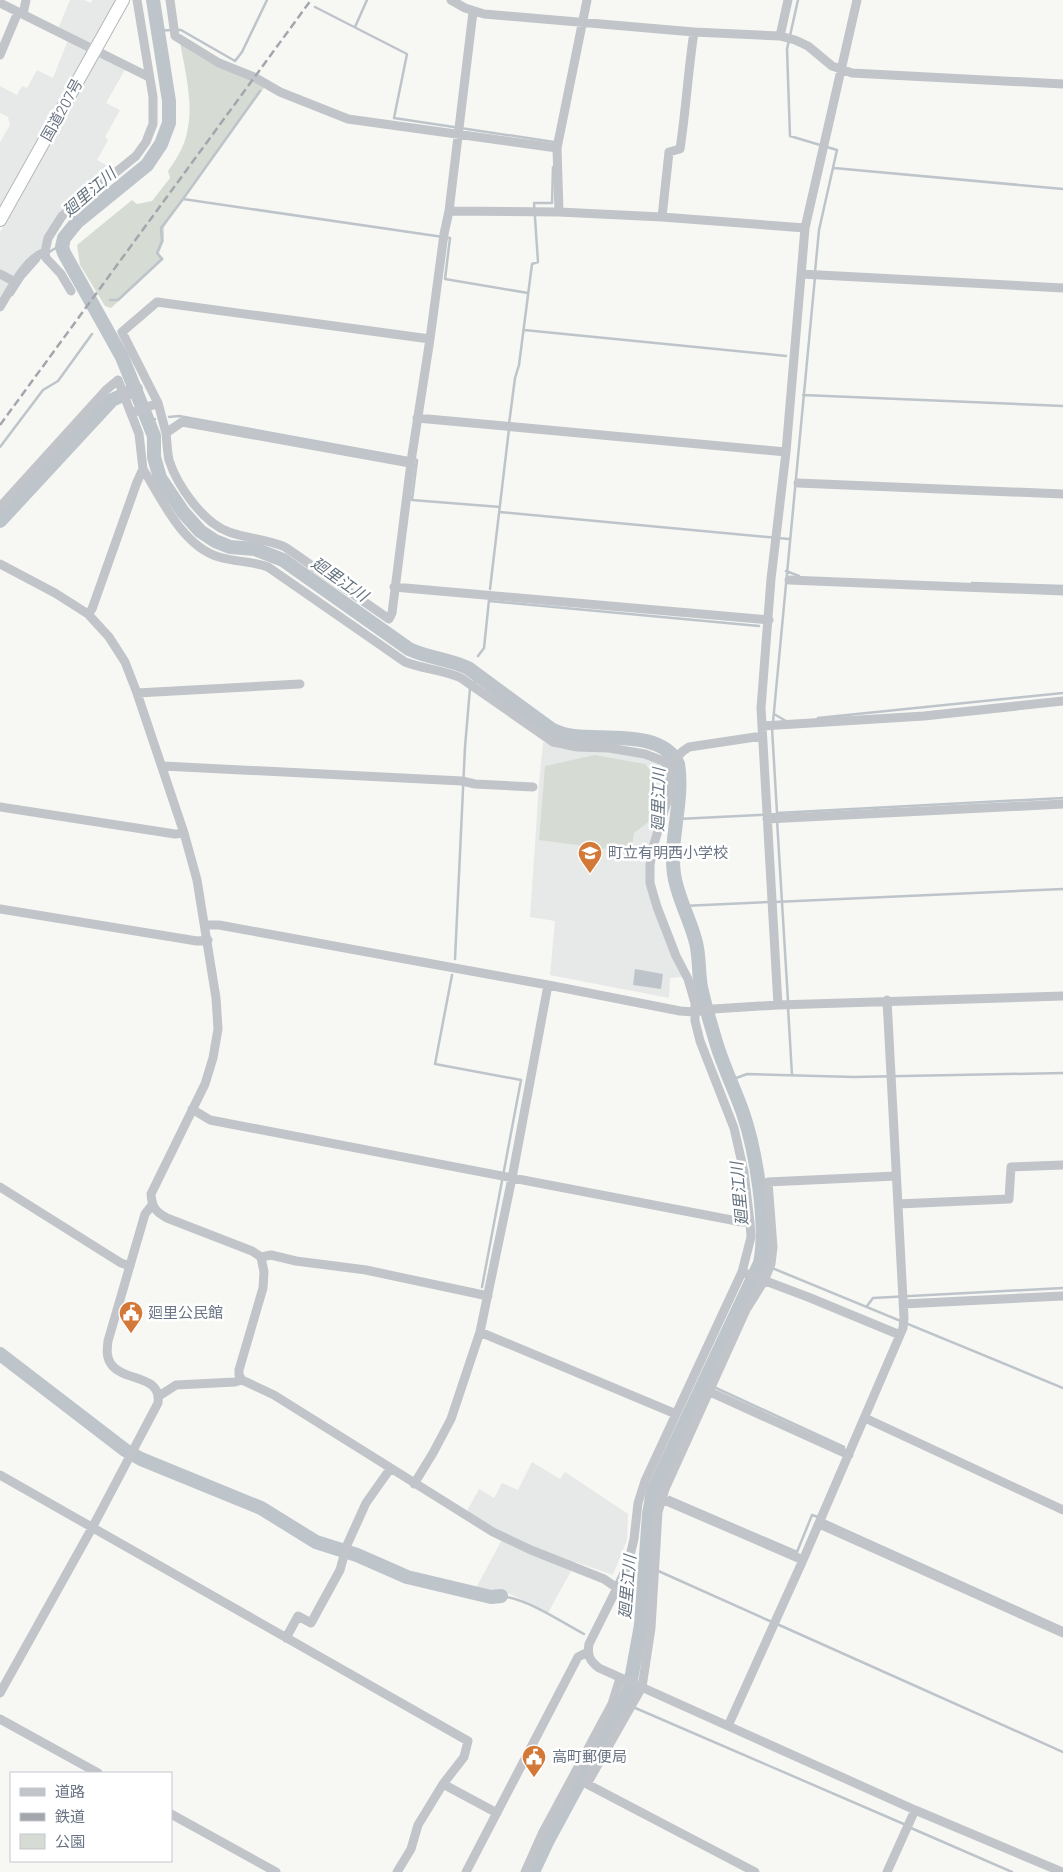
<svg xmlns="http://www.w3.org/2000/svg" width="1063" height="1872" font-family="Barlow,'Noto Sans JP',sans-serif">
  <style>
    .built { fill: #e7e8e8 }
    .green { fill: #d6dcd4 }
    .water { fill: #bdc4ca }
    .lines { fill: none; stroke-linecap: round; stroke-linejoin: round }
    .stream { stroke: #bdc4ca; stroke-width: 2.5 }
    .river { stroke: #bdc4ca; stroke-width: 14 }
    .highway-casing { stroke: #b4b7ba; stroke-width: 14 }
    .minor { stroke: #c1c4c8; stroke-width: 9 }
    .highway { stroke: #fff; stroke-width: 12 }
    .rail { stroke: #a3a7ad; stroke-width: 2.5; stroke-dasharray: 8 4; stroke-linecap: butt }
    .labels { text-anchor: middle; stroke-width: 5; stroke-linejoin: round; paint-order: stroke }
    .street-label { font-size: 15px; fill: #697383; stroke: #fff }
    .poi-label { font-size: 15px; fill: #697383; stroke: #fff; text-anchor: start }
    .water-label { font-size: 16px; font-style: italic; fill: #64737f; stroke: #fff }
  </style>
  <rect width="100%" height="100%" fill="#f7f7f4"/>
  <path class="built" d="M70 0H84L91 3 92 0H117L0 211V142L10 125 8 117 0 113V86L17 95 22 86 27 88 37 70 53 78 70 35 58 29Z
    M100 54 126 68 106 103 120 110 105 137 108 140 97 160 115 170 61 214 43 254 18 282 0 311V232Z
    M543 742 561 749 608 750 645 756 657 761 666 774 667 791 647 883 652 907 682 977 670 978 669 998 550 975 555 921 530 917 539 784Z
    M532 1462 560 1479 565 1472 628 1514 627 1540 613 1575 576 1562 548 1613 508 1593 491 1595 475 1590 505 1534 467 1511 479 1489 494 1498 502 1483 518 1490Z"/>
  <path class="green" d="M180 42 257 81 264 88 164 227V241L159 253 164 259 111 308 105 306 80 265 77 245 132 200 137 204 152 201 170 178 168 171C173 164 178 156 182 148 197 114 186 77 180 42Z
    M595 755 645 764 655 776 651 820 634 833 631 852 539 840 545 766Z"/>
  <path class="water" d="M635 969 663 974 661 989 633 985Z"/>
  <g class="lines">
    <path class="stream" d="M798 0 787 49 790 136 837 150 819 230 815 272
      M315 7 407 54 394 118 554 142
      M355 27 367 0
      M176 30H181L235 61 242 52 267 0
      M157 31 171 30
      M834 168 1063 189
      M183 199 260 91
      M48 253 54 249 62 247
      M12 295 23 278 39 260
      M110 300H118L162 259 157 253 162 241 161 228 183 199 450 238 445 279 528 293
      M524 330 786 356
      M803 395 1063 406
      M169 417 179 416 408 458
      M150 423 155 419
      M509 424 515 378 519 365 532 264 538 262 534 203H552L553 167
      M0 447 43 390 58 381 92 334
      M414 459 417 460 412 500 500 507
      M9 501 15 505
      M499 512 789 539
      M786 571 799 576
      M972 583 1063 586
      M490 589 509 429
      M489 601 759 626
      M478 656 484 648 489 600
      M468 668 471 664
      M473 684 479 675
      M774 714 786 721
      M818 718 1063 693
      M773 722 815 277
      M772 728 777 813 1063 798
      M678 819 777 814
      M777 820 788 1001
      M775 902 1063 889
      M683 906 769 902
      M455 959 465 747 470 688
      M452 975 435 1064 521 1080 482 1287
      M788 1007 792 1075
      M731 1080 747 1074 854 1077 1063 1073
      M760 1263 1063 1388
      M867 1306 873 1298 1063 1288
      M703 1382 844 1447
      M653 1491 658 1492
      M669 1497 797 1552 812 1515 818 1517
      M823 1520 1063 1628
      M645 1565 772 1622
      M501 1596C530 1600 558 1620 584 1634
      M777 1624 1063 1752
      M633 1707 906 1825
      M911 1828 1012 1872"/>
    <path class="river" d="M153 0 169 101V123L161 144 147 165 77 222 64 238 62 247 64 253 122 357 154 436V457L160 478 183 512 200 531 215 541 230 547 255 549 283 560 409 649C428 658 449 659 468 668L551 729C559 733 565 735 574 736 604 740 663 730 678 764 684 800 669 839 674 874 677 896 689 917 695 939 700 954 698 972 701 987 705 1006 711 1025 716 1042 723 1066 735 1090 743 1113 756 1151 768 1225 760 1263L653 1491 649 1514 641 1625 630 1685 624 1702 608 1729 547 1842 533 1872
      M0 521 112 400 136 389
      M0 1354 125 1450 141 1459 261 1508 316 1542 357 1555 407 1577 491 1597 501 1596"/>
    <defs>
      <path id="highway" d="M0 220 123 0"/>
    </defs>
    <use href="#highway" class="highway-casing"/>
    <path class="minor" d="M170 0 175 36 219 63 254 77 280 92 348 119 557 148
      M451 0 465 8 484 14 694 32 780 36 795 40 808 46 832 66 852 73 1063 84
      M0 3 149 77
      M23 14 26 0
      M780 36 788 0
      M0 55 18 12
      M449 211 559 212 662 217 805 228
      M559 212 557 148 587 0
      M662 217 669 152 680 149C686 110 688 71 694 32
      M45 252 46 258 61 274 71 291
      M0 274 15 282
      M801 274 1063 288
      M0 307C11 289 25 259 45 252L48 238 62 216 136 156 146 142 153 124V97L137 0
      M132 413 158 403
      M417 418 786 452
      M166 433C167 441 167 451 169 460 177 485 203 523 229 532 248 539 267 539 285 547L389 619 392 613 412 455 430 339 444 234 449 211 473 12
      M410 463 182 422 166 433 158 403 122 332 157 302 430 339
      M143 469C161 498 183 547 219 557 235 562 252 561 268 567L405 662C423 669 443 670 461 678L553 742 577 747 609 748 645 754 663 761 668 766 670 775V792L653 847 650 865V883L657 907 676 956 688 979 695 1003V1021L700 1041 734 1128 744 1172 750 1222 751 1237 742 1272 645 1481 638 1503 634 1539 628 1564 617 1588
      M798 483 1063 494
      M0 507 106 390 118 380 139 434 143 469 137 482 92 609 88 614
      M0 564 55 593 88 614 109 637 125 662 137 693 184 833 197 880 216 998 218 1029 213 1058 205 1084 151 1194C152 1208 156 1212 167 1218L252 1251 261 1257 264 1272 263 1288 239 1370V1375L242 1380 274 1395 493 1532 531 1550 604 1579 617 1588 589 1644C587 1656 590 1661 599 1668L915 1810 1062 1872
      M789 580 1063 591
      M394 587 769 620
      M137 693 300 684
      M762 726 924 716 1063 701
      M163 766 462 781 475 784 533 787
      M668 766 683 751 689 747 762 736
      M0 807 175 834 184 833
      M767 819 1063 804
      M0 909 197 941 208 940
      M206 925H219L548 985 680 1011 694 1012 713 1009 778 1005 761 708 771 579 786 452 805 228 857 0
      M778 1005 1063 996
      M192 1109 210 1120 742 1222H750
      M0 1187 121 1263 130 1266
      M898 1204 1009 1199 1011 1167 1063 1165
      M261 1257 271 1255 296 1261 366 1270 488 1296
      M742 1272 808 1297 900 1335
      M903 1304 1063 1296
      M480 1332 676 1414
      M710 1392 849 1455
      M159 1396 176 1385 235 1382 242 1380
      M865 1418 1063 1510
      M0 1475 468 1741 464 1757 443 1784 418 1825 411 1849 397 1872
      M414 1484 433 1453 451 1419 480 1332 512 1178 548 985
      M662 1499 803 1560
      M819 1524 1063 1633
      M286 1638 298 1616 311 1623 340 1570 347 1545 366 1503 390 1469
      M0 1693 92 1528 158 1403C162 1374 123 1382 111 1364 106 1357 107 1349 108 1341L145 1214 152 1205
      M0 1719 98 1773
      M728 1726 803 1560 903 1328 904 1318 887 1000
      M443 1784 497 1813
      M171 1814 276 1872
      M466 1872 578 1657 588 1652
      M525 1872 542 1834 612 1704 620 1678
      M755 1872 587 1784 642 1687 651 1628 658 1512 665 1489 746 1310 764 1281 771 1264 773 1247 768 1182 896 1176
      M887 1872 915 1810"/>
    <use href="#highway" class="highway"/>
    <path class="rail" d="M0 425 311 0"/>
  </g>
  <defs>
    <symbol id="school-pin" viewBox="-11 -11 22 30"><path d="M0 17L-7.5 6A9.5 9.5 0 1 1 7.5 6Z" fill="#d47838" stroke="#fff"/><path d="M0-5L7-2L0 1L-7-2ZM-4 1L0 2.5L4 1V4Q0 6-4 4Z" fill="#fff"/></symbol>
    <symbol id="civic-pin" viewBox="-11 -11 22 30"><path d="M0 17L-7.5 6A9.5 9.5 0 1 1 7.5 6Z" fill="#d47838" stroke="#fff"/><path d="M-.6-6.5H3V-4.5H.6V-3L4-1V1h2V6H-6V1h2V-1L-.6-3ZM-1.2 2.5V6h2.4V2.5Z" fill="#fff"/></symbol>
  </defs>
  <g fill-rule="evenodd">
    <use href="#school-pin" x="576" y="839" width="28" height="38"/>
    <use href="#civic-pin" x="117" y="1299" width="28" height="38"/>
    <use href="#civic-pin" x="520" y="1743" width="28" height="38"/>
  </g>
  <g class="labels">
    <g class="street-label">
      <text transform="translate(62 110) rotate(-61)" y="5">国道207号</text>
    </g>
    <g class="poi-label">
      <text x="608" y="858">町立有明西小学校</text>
      <text x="148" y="1318">廻里公民館</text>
      <text x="552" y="1762">高町郵便局</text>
    </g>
    <g class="water-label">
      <text transform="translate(89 192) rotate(-41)" y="6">廻里江川</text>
      <text transform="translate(340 579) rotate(35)" y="6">廻里江川</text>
      <text transform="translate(658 800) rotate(-89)" y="6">廻里江川</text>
      <text transform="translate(739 1194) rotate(-95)" y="6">廻里江川</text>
      <text transform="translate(627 1587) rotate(-85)" y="6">廻里江川</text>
    </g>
  </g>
  <rect x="10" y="1772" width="162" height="90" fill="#ffffff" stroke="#c3c7cd"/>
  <rect x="20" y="1788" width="25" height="8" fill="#c1c4c8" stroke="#c3c7cd"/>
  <text x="55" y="1797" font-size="15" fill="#697383">道路</text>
  <rect x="20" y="1813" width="25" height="8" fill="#a3a7ad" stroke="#c3c7cd"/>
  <text x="55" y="1822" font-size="15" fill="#697383">鉄道</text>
  <rect x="20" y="1834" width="25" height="15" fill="#d6dcd4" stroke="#c3c7cd"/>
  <text x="55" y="1847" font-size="15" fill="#697383">公園</text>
</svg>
